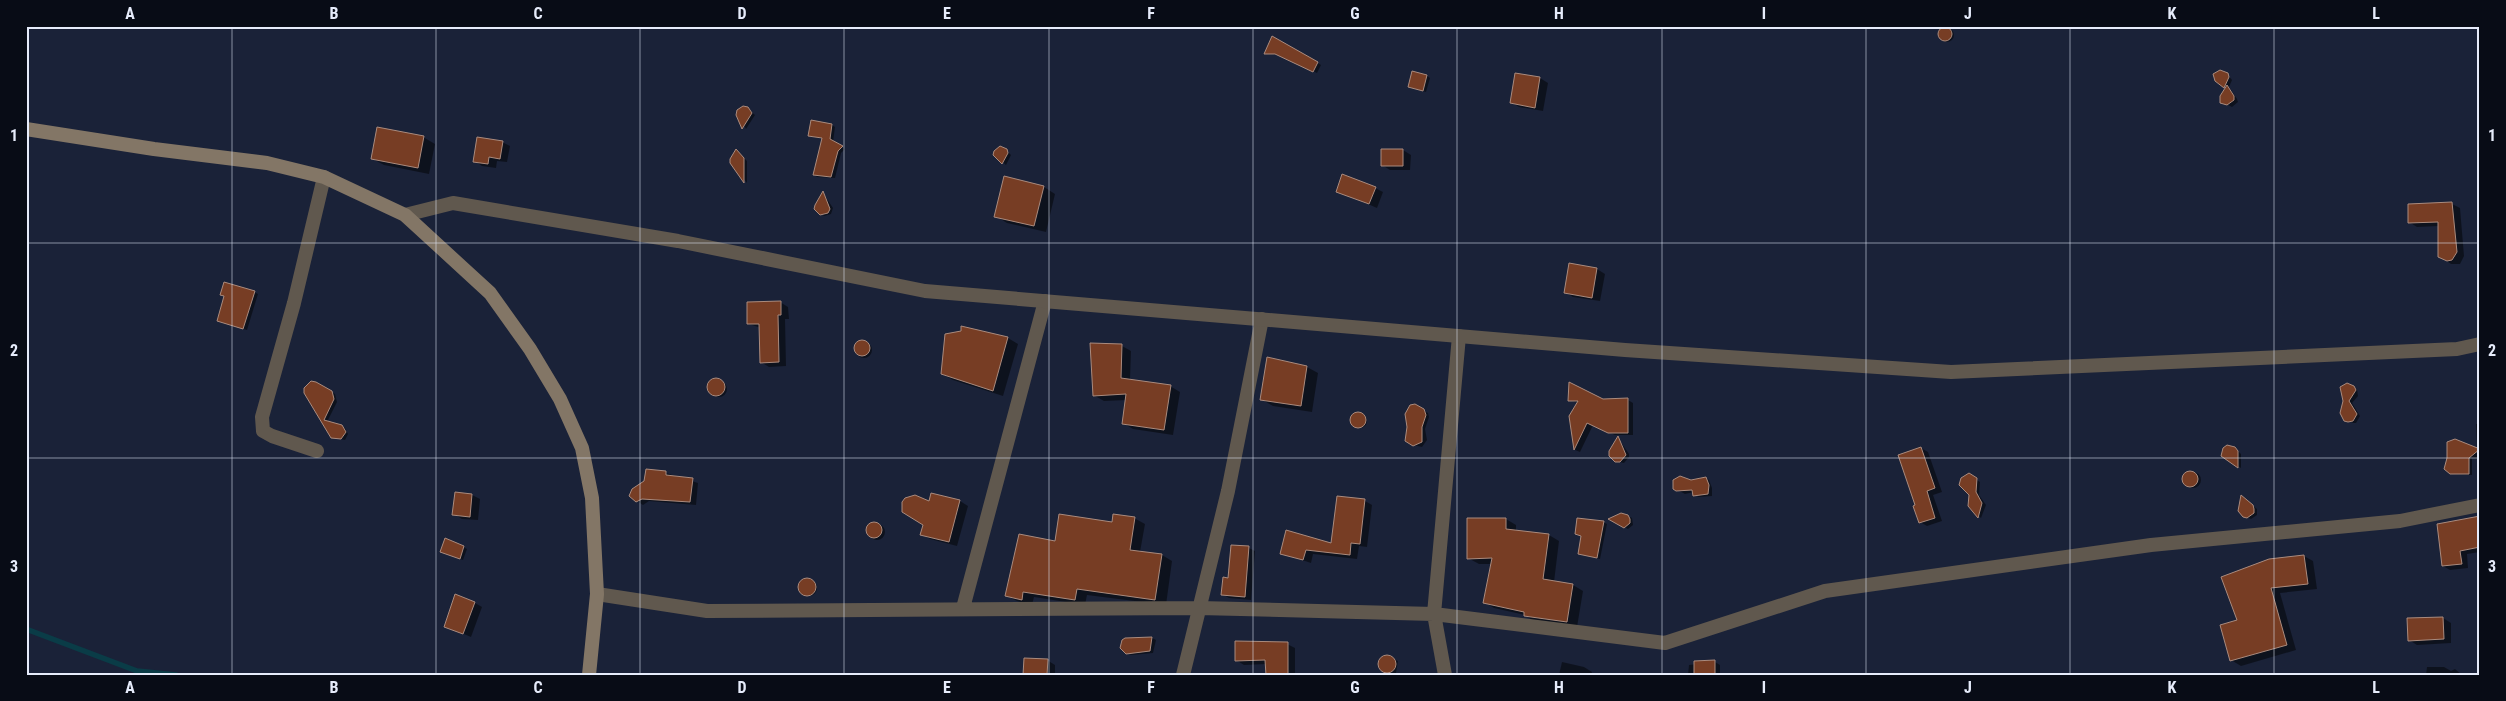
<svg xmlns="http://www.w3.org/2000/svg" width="2506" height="701" font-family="'Roboto Condensed',sans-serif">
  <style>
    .shadow { fill: #0007 }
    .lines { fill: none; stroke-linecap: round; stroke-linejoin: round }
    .stream { stroke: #0a3c47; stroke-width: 5.5 }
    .building { fill: #773d24; stroke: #aa8b7e }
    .minor { stroke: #60584e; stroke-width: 14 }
    .tertiary { stroke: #60584e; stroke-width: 14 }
    .secondary { stroke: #837666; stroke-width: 14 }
    .grid { fill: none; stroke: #e6ecfb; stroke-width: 1; stroke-opacity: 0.55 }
    .neatline { fill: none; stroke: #e6ecfb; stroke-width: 2 }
    .grid-label { font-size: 16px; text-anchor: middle; font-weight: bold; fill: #e6ecfb }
  </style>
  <rect width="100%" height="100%" fill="#1a2238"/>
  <path class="shadow" d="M1940 35a7 7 0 1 1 14 0a7 7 0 1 1-14 0Z
    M1272 37 1321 65 1317 73 1280 55 1266 54Z
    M1516 74 1540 78 1548 83 1543 111 1519 107 1511 102Z
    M2227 74 2232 80 2229 87 2237 99 2238 102 2232 107 2222 102 2227 88 2216 80Z
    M1427 76 1430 78 1426 92 1410 87Z
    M747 108 755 115 746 129 738 114Z
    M832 125 835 127 833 142 845 149 841 153 835 178 817 177 814 175 823 139 809 135Z
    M423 137 435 144 429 174 384 165 373 159Z
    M502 142 510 146 507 162 497 161 496 168 482 166 475 161Z
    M1006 150 1011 155 1006 165 995 155Z
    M1403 150 1411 155 1410 170H1390L1382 165Z
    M737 151 747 161V183L731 163Z
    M1044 187 1055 194 1046 232 1007 223 996 216Z
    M1375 188 1383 192 1377 208 1338 191Z
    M823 193 833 208 831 214 824 216 821 214Z
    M2452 204 2460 208 2464 256 2460 264H2451L2440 256 2439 226 2417 227 2409 222Z
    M1570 264 1597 269 1605 274 1600 301 1573 297 1565 292Z
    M254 292 258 294 247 330 222 322Z
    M780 302 788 307 789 319H785L786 366 769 367 761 362V328L749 324Z
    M962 327 1008 338 1018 344 1003 396 953 380 942 374Z
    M856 350a8 8 0 1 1 16 0a8 8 0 1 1-16 0Z
    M1122 346 1131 351 1130 380 1170 386 1180 392 1173 435 1133 429 1123 423 1127 400 1104 401 1095 396Z
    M1307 367 1318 373 1312 412 1273 406 1261 399Z
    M711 389a8 8 0 1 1 16 0a8 8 0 1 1-16 0Z
    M316 383 335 394 337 402 327 422 345 428 348 434 345 440 332 437 305 393Z
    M2344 385 2357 389 2358 396 2352 403 2360 416 2356 423H2353L2342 417 2344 401 2341 391Z
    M1569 400H1628L1633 403V435H1615L1593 425 1580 452 1575 450 1570 417 1578 403Z
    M1415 406 1428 413 1429 417 1425 429 1427 440 1422 447 1409 444 1406 436Z
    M1353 421a7 7 0 1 1 14 0a7 7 0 1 1-14 0Z
    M2476 424H2480V459L2472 458V475L2451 474 2477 449Z
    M1618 438 1629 454V457L1624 463 1616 461Z
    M1921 448 1928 452 1942 492 1933 495 1942 521 1927 526 1920 522 1917 505Z
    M2235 448 2241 454V468L2225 459Z
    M2185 480a8 8 0 1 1 16 0a8 8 0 1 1-16 0Z
    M666 473 698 483 696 505 649 501 643 505 637 501Z
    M1969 475 1980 482 1979 495 1986 505 1981 518 1969 506Z
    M1706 478 1709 480 1712 488V496L1698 497 1694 492 1685 494 1674 488Z
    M932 494 960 501 968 506 957 546 930 539 922 534Z
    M472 495 480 499 478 520 462 519 454 514Z
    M1338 497 1365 501 1372 505 1367 547 1359 546 1357 559 1313 554 1311 563 1281 553 1332 544Z
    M2245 499 2257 509V515L2251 519 2244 516Z
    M1628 516 1632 518 1633 525 1628 529 1610 519Z
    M2480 517V552L2467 554 2468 568 2450 570 2443 566Z
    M1134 518 1145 524 1140 552 1162 555 1172 561 1166 605 1087 595 1085 605 1034 597 1032 605 1017 601 1007 596 1056 543Z
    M1506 519 1516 525V531L1549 535 1559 541 1554 582 1573 585 1583 591 1577 627 1535 622 1525 615 1494 608 1484 602 1493 564H1479L1468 558Z
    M1603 522 1607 524 1600 559 1579 553 1582 536 1576 534Z
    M869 532a8 8 0 1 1 16 0a8 8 0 1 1-16 0Z
    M1233 546 1249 548 1255 551 1251 600 1229 598 1222 594 1229 579Z
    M463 547 467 549 463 560 445 553Z
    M2304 556 2313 561 2317 589 2280 593 2296 650 2241 666 2231 660 2238 621 2222 578Z
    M801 588a8 8 0 1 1 16 0a8 8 0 1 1-16 0Z
    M475 603 482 607 471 637 445 626Z
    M2443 618 2451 623V643L2417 645 2409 640Z
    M1152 638 1156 640 1153 653 1131 655 1127 653 1126 639Z
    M1287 644 1295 648V675H1267V664L1244 665 1236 660Z
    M1388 656 1398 661 1396 673H1386L1380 667 1381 659Z
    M1047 660 1055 665V675H1025Z
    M1562 662 1584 667 1592 672 1591 675H1559Z
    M1715 662 1720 665V675H1688L1689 665Z
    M2427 667H2444L2451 671 2455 669 2462 675H2426Z"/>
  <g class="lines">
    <path class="stream" d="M26 629 137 671 176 675"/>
  </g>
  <path class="building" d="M1938 34a7 7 0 1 1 14 0a7 7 0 1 1-14 0Z
    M1272 36 1318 62 1313 72 1275 54H1264Z
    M2220 70 2228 73 2229 77 2224 88 2215 81 2213 74Z
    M1412 71 1427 75 1423 91 1408 87Z
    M1515 73 1540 77 1535 108 1510 103Z
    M2227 85 2234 96V100L2227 105 2220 103V96Z
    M743 106 748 107 752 113 742 129 736 115 737 110Z
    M811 120 832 124 830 139 843 146 838 151 831 177 813 175 822 138 808 136Z
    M377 127 424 136 418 168 371 159Z
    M477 137 503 141 500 159 489 157 488 164 473 162Z
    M1000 146 1007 149 1008 153 1002 164 993 155 994 151Z
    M736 149 744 158V183L730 163V159Z
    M1381 149H1403V166H1381Z
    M1342 174 1376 187 1369 204 1336 192Z
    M1004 176 1044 186 1034 226 994 217Z
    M823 191 830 209 828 213 820 215 814 209 815 205Z
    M2452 202 2457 252 2452 260 2447 261 2438 257V222L2408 223V204Z
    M1569 263 1597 268 1592 298 1564 293Z
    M224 282 255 291 243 329 217 321 224 296 220 295Z
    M781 301V315H778L779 362 760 363 759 324H747V302Z
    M961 326 1008 337 993 391 941 374 945 334 961 331Z
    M854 348a8 8 0 1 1 16 0a8 8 0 1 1-16 0Z
    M1090 343 1122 344 1121 378 1171 385 1164 430 1122 424 1126 394 1093 396Z
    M1267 357 1307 366 1301 406 1260 400Z
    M707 387a9 9 0 1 1 18 0a9 9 0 1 1-18 0Z
    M311 381 316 382 332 391 334 399 324 420 342 425 346 432 341 439 331 438 304 393V388Z
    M1569 382 1603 399 1628 398V433H1608L1587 423 1574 450 1569 416 1578 401H1568Z
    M2347 383 2354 386 2356 390 2349 401 2357 414 2353 421 2348 422 2344 421 2340 413 2343 401 2340 387Z
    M1415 404 1424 409 1426 415 1422 427V442L1413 446 1405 441 1407 427 1405 414 1410 405Z
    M1350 420a8 8 0 1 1 16 0a8 8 0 1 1-16 0Z
    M1618 436 1626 455 1620 462H1615L1609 456V451Z
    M2455 439 2480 449 2469 458V474H2450L2444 469 2447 458V442Z
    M2227 445 2235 447 2238 451V468L2221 456 2223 448Z
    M1921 447 1935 488 1927 491 1935 518 1919 523 1913 506 1915 505 1898 455Z
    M646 469 666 471V475L693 478 690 502 642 499 636 502 629 496 632 489 644 481Z
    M2182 479a8 8 0 1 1 16 0a8 8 0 1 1-16 0Z
    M1969 473 1977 478 1976 492 1982 503 1978 518 1968 506 1969 495 1959 485 1961 478Z
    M1680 476 1691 480 1706 477 1709 485 1708 494 1693 496 1692 490 1676 491 1673 489V480Z
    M455 492 472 494 470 517 452 515Z
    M931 493 960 500 949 542 920 535 923 525 902 512V502L905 498 915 495 929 501Z
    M2241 495 2253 505 2254 509V513L2247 518 2243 517 2238 511Z
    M1337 496 1365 499 1360 544 1351 543 1350 555 1306 550 1303 560 1280 554 1286 530 1331 543Z
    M1621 513 1628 515 1630 519V523L1624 528 1608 519Z
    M1059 514 1112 522 1113 514 1135 517 1130 550 1162 554 1155 600 1077 589 1075 600 1023 592 1022 600 1005 596 1019 534 1055 541Z
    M2480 516V547L2460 551 2462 564 2442 566 2437 524Z
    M1467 518H1506V529L1549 534 1543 579 1573 584 1567 622 1524 616V612L1483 603 1492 558 1467 559Z
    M1577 518 1604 521 1597 558 1578 554 1581 536 1575 534Z
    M866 530a8 8 0 1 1 16 0a8 8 0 1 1-16 0Z
    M445 538 464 546 460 559 440 552Z
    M1231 545 1249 546 1245 597 1221 595 1223 577 1228 578Z
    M2304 555 2308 584 2271 588 2287 645 2230 661 2220 625 2237 620 2221 577 2269 559Z
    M798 587a9 9 0 1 1 18 0a9 9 0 1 1-18 0Z
    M455 594 475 602 463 634 444 627Z
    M2443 617 2444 639 2408 641 2407 618Z
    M1152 637 1150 651 1126 654 1120 648 1122 640 1125 638Z
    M1235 641 1288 642V675H1266L1265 660 1235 661Z
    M1378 664a9 9 0 1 1 18 0a9 9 0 1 1-18 0Z
    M1024 658 1048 659 1047 675H1023Z
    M1715 660V675H1694V661Z"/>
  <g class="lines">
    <path class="minor" d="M317 451 272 436 263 431 262 417 294 303 324 177
      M597 594 707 611 1199 608 1434 614 1665 643 1825 591 2151 545 2400 521 2480 505
      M963 608 1045 301
      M1183 675 1228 491 1262 319
      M1445 675 1434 614 1459 336"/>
    <path class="tertiary" d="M405 215 453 203 678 241 925 291 1625 350 1951 372 2457 349 2480 344"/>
    <path class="secondary" d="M26 129 154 149 267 163 324 177 405 215 490 293 530 349 560 399 582 448 592 498 597 594 589 675"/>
  </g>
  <path class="grid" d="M232 26V675M436 26V675M640 26V675M844 26V675M1049 26V675M1253 26V675M1457 26V675M1662 26V675M1866 26V675M2070 26V675M2274 26V675M26 243H2480M26 458H2480"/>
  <rect width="2506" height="701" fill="none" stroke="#080c16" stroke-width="55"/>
  <rect x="28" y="28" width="2450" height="646" class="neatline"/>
  <g class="grid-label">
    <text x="130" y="19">A</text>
    <text x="334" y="19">B</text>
    <text x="538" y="19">C</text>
    <text x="742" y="19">D</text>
    <text x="947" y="19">E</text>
    <text x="1151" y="19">F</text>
    <text x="1355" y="19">G</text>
    <text x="1559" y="19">H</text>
    <text x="1764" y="19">I</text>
    <text x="1968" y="19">J</text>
    <text x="2172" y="19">K</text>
    <text x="2376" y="19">L</text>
    <text x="14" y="141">1</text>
    <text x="2492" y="141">1</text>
    <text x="14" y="356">2</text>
    <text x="2492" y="356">2</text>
    <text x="14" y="572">3</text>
    <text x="2492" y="572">3</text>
    <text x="130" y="693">A</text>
    <text x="334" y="693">B</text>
    <text x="538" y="693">C</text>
    <text x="742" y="693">D</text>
    <text x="947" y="693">E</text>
    <text x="1151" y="693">F</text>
    <text x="1355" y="693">G</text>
    <text x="1559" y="693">H</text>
    <text x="1764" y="693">I</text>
    <text x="1968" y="693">J</text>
    <text x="2172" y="693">K</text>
    <text x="2376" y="693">L</text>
  </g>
</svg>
